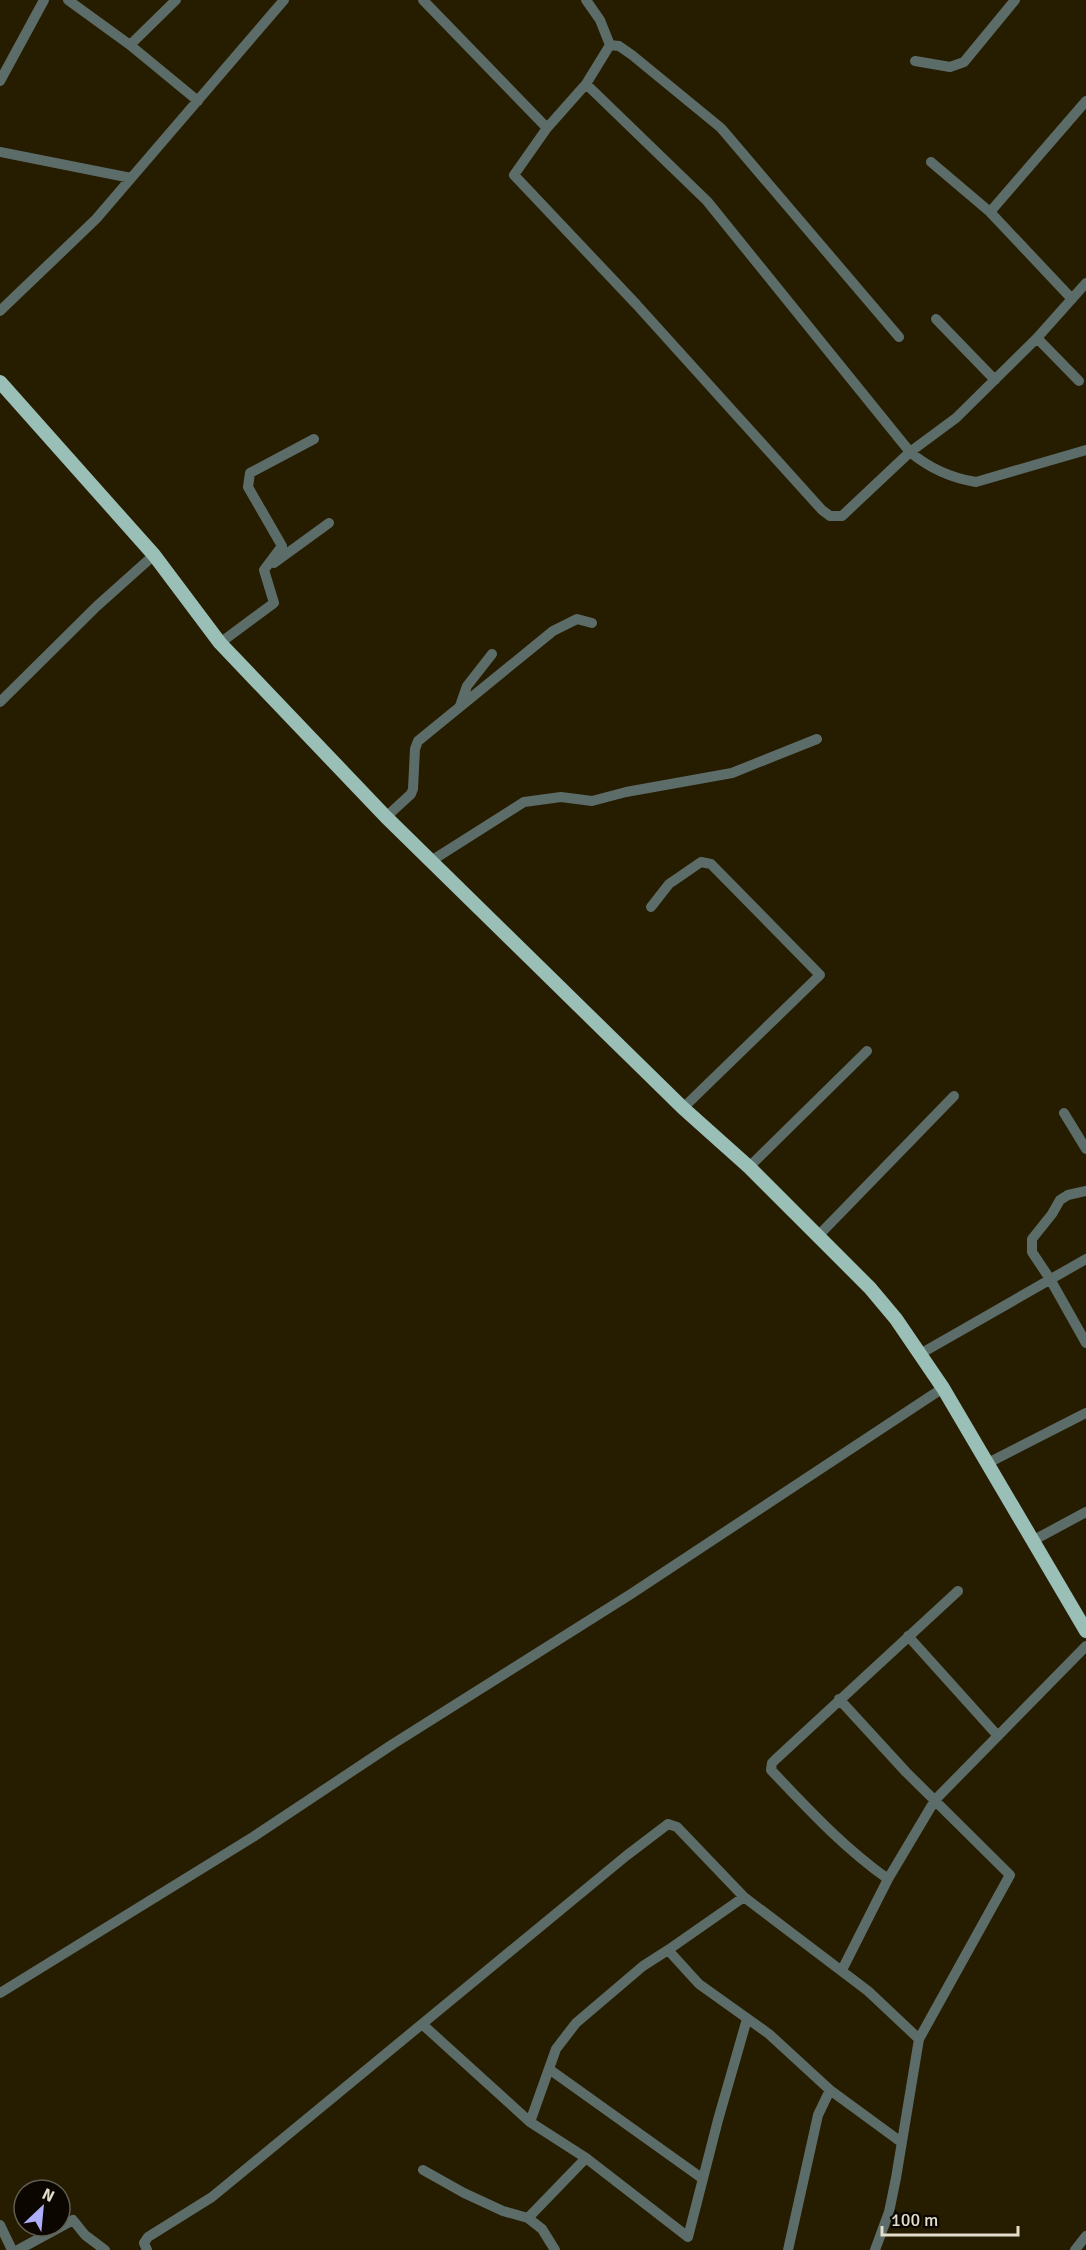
<svg xmlns="http://www.w3.org/2000/svg" width="1086" height="2250" font-family="Signika,sans-serif">
  <style>
    .lines { fill: none; stroke-linecap: round; stroke-linejoin: round }
    .minor { stroke: #5c6d69; stroke-width: 10 }
    .major { stroke: #9abfb7; stroke-width: 14 }
  </style>
  <rect width="100%" height="100%" fill="#261c00"/>
  <g class="lines">
    <path class="minor" d="M68 0 130 45 198 101
      M423 0 547 128
      M586 0 600 20 610 45 586 84 547 128 514 175 636 304 822 510 830 516H842L910 452 956 418 1037 338 1086 283
      M130 45 176 0
      M610 45 619 46 632 55 721 128 899 337
      M915 61 950 67 964 62 1015 0
      M0 81 44 0
      M586 84 707 201 910 452C929 468 951 478 976 482L1086 450
      M0 152 131 178
      M931 162 990 212 1072 299
      M990 212 1086 101
      M0 311 96 219 284 0
      M936 319 995 380
      M1037 338 1079 381
      M274 563 329 523
      M220 643 274 603 264 570 282 546 248 487 250 473 314 439
      M0 702 97 606 154 555
      M460 706 467 686 492 654
      M386 817 411 794 413 789 415 749 418 741 553 631 577 619 592 623
      M431 861 524 802 561 797 592 801 626 792 732 773 817 739
      M651 907 669 884 701 862 711 864 820 975 683 1108
      M1064 1113 1086 1149
      M749 1167 867 1051
      M1086 1191 1068 1195 1060 1200 1052 1214 1032 1239V1252L1050 1279 1086 1343
      M818 1236 954 1096
      M920 1354 1086 1259
      M988 1463 1086 1413
      M1034 1540 1086 1512
      M908 1636 998 1736
      M839 1699 906 1772 1010 1875 919 2039 896 2178 889 2212 875 2250
      M888 1879C844 1848 808 1809 771 1770L772 1763 776 1759 958 1591
      M668 1950 699 1984 769 2034 830 2090 901 2142
      M842 1970 888 1879 935 1800 1086 1646
      M0 1993 253 1837 393 1744 631 1594 943 1388
      M422 2024 530 2122 586 2158 688 2237 718 2120 747 2019
      M549 2069 703 2179
      M530 2122 556 2049 576 2023 643 1966 668 1950 744 1897
      M423 2170 464 2193 503 2211 528 2218 542 2229 555 2250
      M528 2218 586 2158
      M0 2225 12 2250
      M18 2250 73 2220 85 2235 105 2250
      M147 2250 144 2243 148 2237 212 2197 626 1856 668 1824 677 1827 744 1897 868 1991 919 2039
      M788 2250 818 2115 830 2090
      M1075 2250 1086 2236"/>
    <path class="major" d="M0 382 154 555 220 643 386 817 683 1108 749 1167 870 1288 896 1319 943 1388 1086 1631"/>
  </g>
  <g transform="translate(42 2208) rotate(26)"><circle r="28" fill="#0b0700" stroke="#615d51" stroke-width="1.5"/>
  <path d="M0-4.5L10 22L0 15L-10 22Z" fill="#aeaefb"/>
  <text y="-9" font-size="16" font-weight="bold" text-anchor="middle" fill="#e3ddcb">N</text>
  </g>
  <path d="M882 2226v9h136v-9" fill="none" stroke="#e3ddcb" stroke-width="3"/>
  <text x="891" y="2226" font-size="18" fill="#e3ddcb" stroke="#0b0700" stroke-width="4.5" paint-order="stroke">100 m</text>
</svg>
